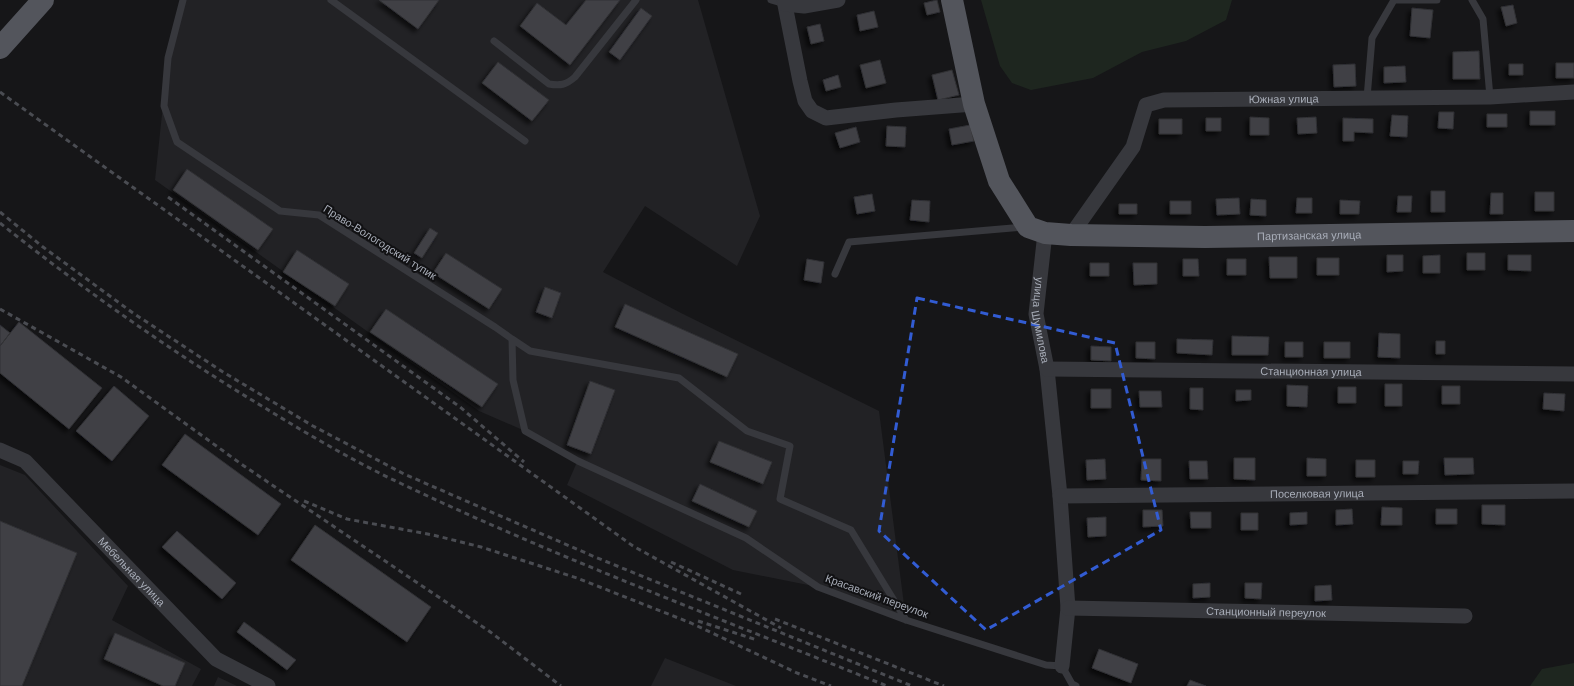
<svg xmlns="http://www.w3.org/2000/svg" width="1574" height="686" font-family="Helvetica,sans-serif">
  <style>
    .built { fill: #222225 }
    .green { fill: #1e261f }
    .building { fill: #404145; stroke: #303034; filter: url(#shadow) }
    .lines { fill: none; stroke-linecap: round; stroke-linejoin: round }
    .lane { stroke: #37383d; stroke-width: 7 }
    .street { stroke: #37383d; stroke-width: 15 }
    .primary { stroke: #53555c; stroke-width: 22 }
    .rail { stroke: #4a4c52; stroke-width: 3; stroke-dasharray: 5 4; stroke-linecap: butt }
    .marked { fill: none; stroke: #325cd3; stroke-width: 3; stroke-dasharray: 8 5; stroke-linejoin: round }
    .labels { text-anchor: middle; stroke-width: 4; stroke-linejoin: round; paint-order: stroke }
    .street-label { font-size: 11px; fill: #a8adb8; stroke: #111113 }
  </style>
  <defs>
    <filter id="shadow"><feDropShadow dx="-3.5" dy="3.5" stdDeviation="2" flood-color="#0009"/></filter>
  </defs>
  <rect width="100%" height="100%" fill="#161618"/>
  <path class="built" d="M183 0H698L760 216 737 266 645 206 603 272 681 313 879 411 906 620 818 587 733 570 567 485 577 462 525 431 479 411 155 180 168 58Z
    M0 465 25 475 128 586 112 620 201 669 192 686H0Z
    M665 658 736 686H651Z
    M218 677 237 686H214Z"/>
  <path class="green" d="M981 0H1232L1226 20 1186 41 1142 52 1093 78 1031 90 1012 83 1000 66Z
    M1574 663V686H1530L1542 669Z"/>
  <path class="building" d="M379 0H439L418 29Z
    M586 0H620L570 65 520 26 537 3 566 25Z
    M937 0 940 12 927 15 924 3Z
    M1513 5 1517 23 1506 26 1501 7Z
    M641 8 652 16 620 60 609 52Z
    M1412 8 1433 10 1430 38 1410 36Z
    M874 11 878 27 860 31 857 15Z
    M820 24 824 41 811 44 807 27Z
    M1479 51 1480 79H1453V52Z
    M880 60 886 83 866 88 860 65Z
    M498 62 549 100 532 121 482 83Z
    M1556 63H1574V78H1556Z
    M1355 64 1356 86 1334 87 1333 65Z
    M1509 64H1523V75H1509Z
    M1405 66 1406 82 1384 83V67Z
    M952 70 959 95 938 100 932 75Z
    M838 75 841 87 826 91 823 80Z
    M1530 111H1555V125H1530Z
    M1439 112H1454L1453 129 1438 128Z
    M1487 114H1507V127H1487Z
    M1392 115 1408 116 1407 137 1390 136Z
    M1250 117 1269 118V135H1250Z
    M1316 117 1317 133 1298 134 1297 118Z
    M1206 118H1221V131H1206Z
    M1343 118 1373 119V133L1354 132V141H1343Z
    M1159 119H1182V134H1159Z
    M970 125 974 141 952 145 949 129Z
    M887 126 906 127 905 147 886 146Z
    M856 127 860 142 840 148 835 133Z
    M187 169 273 229 258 250 173 190Z
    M1431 191H1445V212H1431Z
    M1535 192H1554V211H1535Z
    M1491 193H1503V214H1490Z
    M872 194 875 211 857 214 854 197Z
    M1398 196H1412L1411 212H1397Z
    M1239 198 1240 214 1217 215 1216 199Z
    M1297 198H1312V213H1296Z
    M1251 199 1266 200V216L1250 215Z
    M912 200 930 201 929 222 910 220Z
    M1340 200 1360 201 1359 214H1340Z
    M1170 201H1191V214H1170Z
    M1119 204H1137V214H1119Z
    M430 228 438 233 422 258 414 253Z
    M297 250 349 284 335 306 283 272Z
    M446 253 502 289 489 309 433 273Z
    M1467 253H1485V270H1467Z
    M1387 255H1403V271L1387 272Z
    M1440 255V273H1423V256Z
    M1508 255H1531V271L1508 270Z
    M1269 257H1297V278H1270Z
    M1317 258H1339V275H1317Z
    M807 259 824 262 821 283 804 280Z
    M1183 259H1198L1199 276H1183Z
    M1227 259H1246V275H1227Z
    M1090 263H1109V276H1090Z
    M1133 263H1157V284L1134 285Z
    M545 287 561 293 552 318 536 312Z
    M625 304 738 354 727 377 615 327Z
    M386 309 498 384 482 407 370 332Z
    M19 322 102 388 69 429 0 373V346Z
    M0 325 10 333 0 346Z
    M1379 333 1400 334V358L1378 357Z
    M1232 336 1269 337 1268 355H1232Z
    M1177 339 1213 340 1212 355 1177 353Z
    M1436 341H1445V354H1436Z
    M1136 342H1155V359L1136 358Z
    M1285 342H1303V357H1285Z
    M1324 342H1350V358H1324Z
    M1091 346 1111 347V361L1091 360Z
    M590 381 615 390 591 454 567 445Z
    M1385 384H1402V406H1385Z
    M1287 385 1308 386 1307 407 1287 406Z
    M114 386 149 416 112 461 76 431Z
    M1442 386H1460V404H1442Z
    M1338 387H1356V403H1338Z
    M1190 388H1203V410L1190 409Z
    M1091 389H1111V408H1091Z
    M1236 390H1251V400L1236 401Z
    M1139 391H1161L1162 407H1140Z
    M1544 393 1565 394 1564 411 1543 409Z
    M185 434 281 504 258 535 162 465Z
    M719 441 772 462 763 484 710 462Z
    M1234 458H1255V480L1234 479Z
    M1307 458 1326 459V476H1307Z
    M1444 458H1473L1474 474 1445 475Z
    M1105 459 1106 479 1087 480 1086 460Z
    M1142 459H1161V481L1141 480Z
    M1356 460H1375V477H1356Z
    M1189 461H1207L1208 479H1190Z
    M1403 461H1419L1418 474H1403Z
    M700 484 757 511 749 527 692 501Z
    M1482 505H1505V525L1482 524Z
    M1382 507 1402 508V525H1381Z
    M1352 509 1353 524 1336 525V510Z
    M1436 509H1457V524H1436Z
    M1143 510H1162L1163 526 1143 527Z
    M1190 512H1211V528H1191Z
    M1307 512V524L1290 525V513Z
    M1241 513H1258V530H1241Z
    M1106 517V536L1088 537 1087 518Z
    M0 521 77 553 22 686H0Z
    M315 525 431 607 407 642 291 560Z
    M177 531 236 583 222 599 162 547Z
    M1210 583V597L1193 598V584Z
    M1245 583H1262L1261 599 1245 598Z
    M1331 585 1332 600 1315 601V586Z
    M244 622 296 660 287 670 237 632Z
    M115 633 185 663 175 686H163L104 659Z
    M1099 649 1138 664 1131 683 1092 668Z
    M1190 680 1206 686H1187Z"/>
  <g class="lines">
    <path class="lane" d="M183 0 168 58 164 106 177 142 280 211 319 215 495 327 512 339 513 380 525 431 578 461 746 538 818 587 906 620 1046 665 1062 666 1072 684 1076 686
      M331 0 525 141
      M771 0 785 4
      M1472 0 1483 19 1490 97
      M494 41 549 84C560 86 566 85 575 77L636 0
      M1367 98 1372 38 1394 0H1437
      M835 274 849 242 1024 227
      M512 339 530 351 679 378 747 431 790 446 780 499 851 530 906 620"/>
    <g class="street">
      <path d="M784 0 800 81 805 101 812 111 826 118 896 110 974 104"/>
      <path d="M785 4 804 6 838 0"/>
      <path id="s1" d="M1045 233 1036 314 1047 369 1060 496 1068 608 1062 666"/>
      <path id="s2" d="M1071 235 1133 147 1146 105 1164 100 1490 97 1574 92"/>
      <path id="s3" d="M1047 369 1574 374"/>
      <path id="s4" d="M0 450 25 461 216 659 268 686"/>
      <path id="s5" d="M1060 496 1574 491"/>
      <path id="s6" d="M1068 608 1465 616"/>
    </g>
    <g class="primary">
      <path id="s7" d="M952 0 974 104 999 181 1028 227 1045 233 1071 235 1205 237 1574 231"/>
      <path d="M0 48 43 0"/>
    </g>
    <path class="rail" d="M0 92 633 546 781 628
      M168 197 460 407 524 462
      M0 212 43 247 133 313 223 372 313 426 404 474 595 557 912 686
      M0 223C84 290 172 352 265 408 309 435 355 462 402 484 560 559 724 620 887 686
      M0 309 121 377 244 466 489 631 561 686
      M304 501 347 519 433 535 481 547 577 578 691 623 797 673 831 686
      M671 562 741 594
      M775 619 944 686
      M698 621 757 640"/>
  </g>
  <path class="marked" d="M917 298 1115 343 1161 530 986 630 879 531Z"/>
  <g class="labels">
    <g class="street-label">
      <text dy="4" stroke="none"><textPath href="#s2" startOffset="290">Южная улица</textPath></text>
      <text dy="4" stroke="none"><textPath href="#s7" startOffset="524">Партизанская улица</textPath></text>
      <text transform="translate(380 242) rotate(32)" y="4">Право-Вологодский тупик</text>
      <text dy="4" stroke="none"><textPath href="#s1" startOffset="88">улица Шумилова</textPath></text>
      <text dy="4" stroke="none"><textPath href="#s3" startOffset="264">Станционная улица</textPath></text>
      <text dy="4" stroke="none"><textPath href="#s5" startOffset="257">Поселковая улица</textPath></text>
      <text dy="4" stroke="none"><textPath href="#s4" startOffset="181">Мебельная улица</textPath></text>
      <text transform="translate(877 596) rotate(20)" y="4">Красавский переулок</text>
      <text dy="4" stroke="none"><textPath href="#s6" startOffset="198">Станционный переулок</textPath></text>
    </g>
  </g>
</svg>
